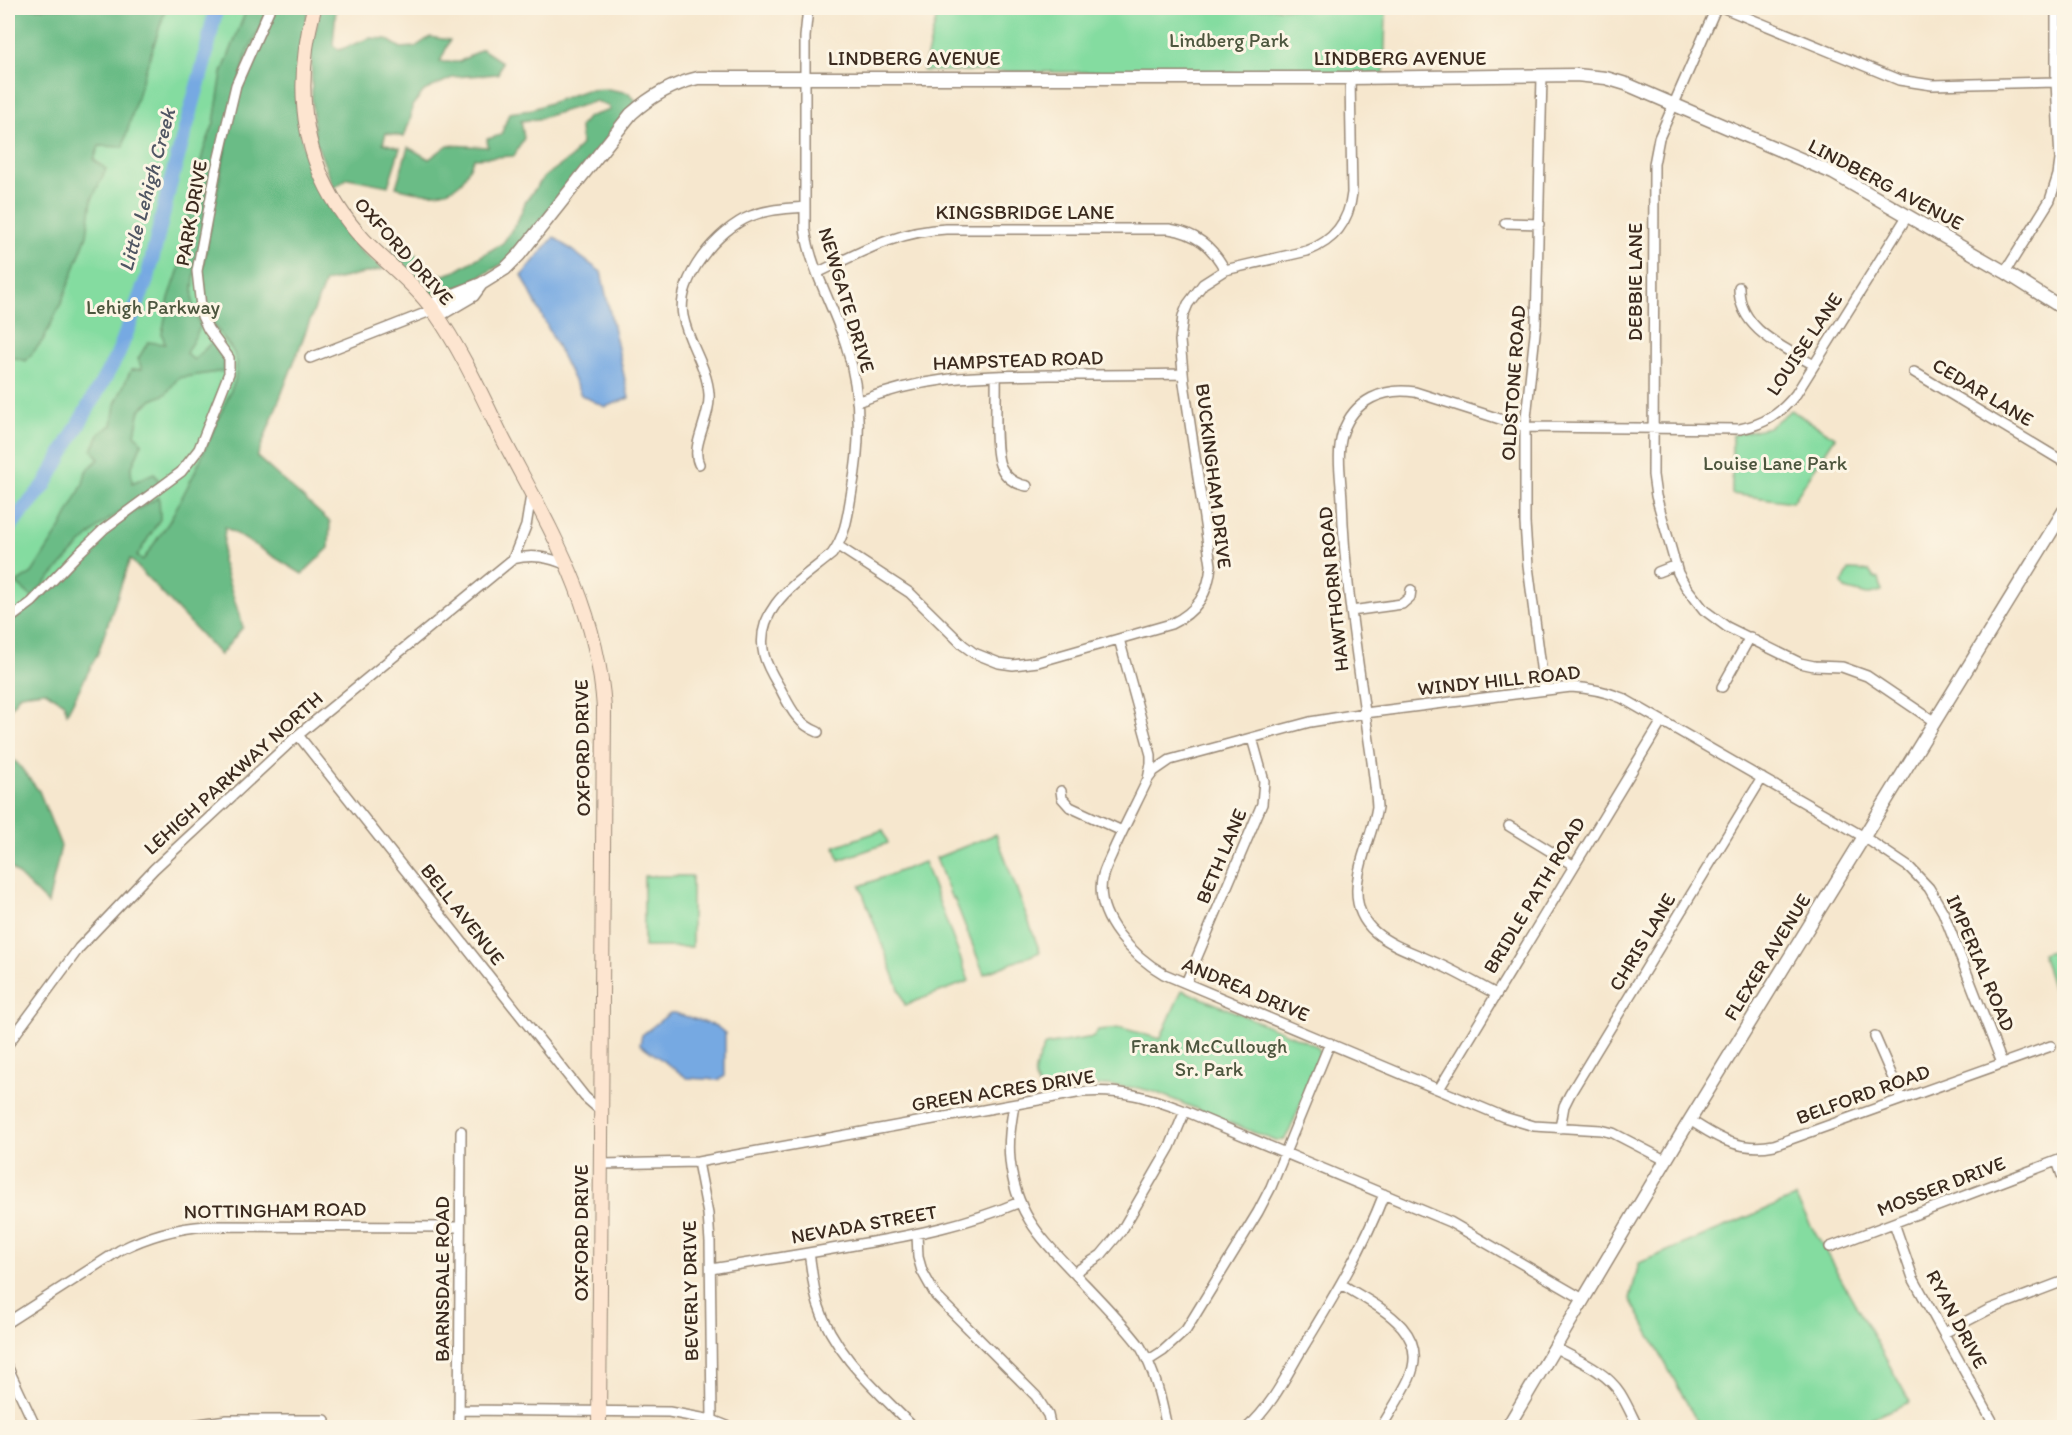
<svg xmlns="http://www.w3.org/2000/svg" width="2072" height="1435" font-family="Itim,sans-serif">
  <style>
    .green { fill: #84dca0; stroke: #60835f; stroke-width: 1.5 }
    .forest { fill: #6bbc86; stroke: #537352; stroke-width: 1.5 }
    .water { fill: #76a9e2; stroke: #586a80; stroke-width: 1.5 }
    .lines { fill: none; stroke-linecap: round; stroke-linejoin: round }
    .river { stroke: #76a9e2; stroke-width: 15 }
    .minor-casing { stroke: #988876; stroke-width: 12 }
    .tertiary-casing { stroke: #988876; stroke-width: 15 }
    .secondary-casing { stroke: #988876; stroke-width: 16 }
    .minor { stroke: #fff; stroke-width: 9 }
    .tertiary { stroke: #fff; stroke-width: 12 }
    .secondary { stroke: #fde5d0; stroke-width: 14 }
    .labels { text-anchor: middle; stroke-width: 6; stroke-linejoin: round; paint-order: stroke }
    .park-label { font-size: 20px; fill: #4d563e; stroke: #fcf5e5 }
    .street-label { font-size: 20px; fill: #3b2a1e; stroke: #fcf5e5 }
    .water-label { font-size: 21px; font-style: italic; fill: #505663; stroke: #fcf5e5 }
  </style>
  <rect width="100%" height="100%" fill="#fcf5e5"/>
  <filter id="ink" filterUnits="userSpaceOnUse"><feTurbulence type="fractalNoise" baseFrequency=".0167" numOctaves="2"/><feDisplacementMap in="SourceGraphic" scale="12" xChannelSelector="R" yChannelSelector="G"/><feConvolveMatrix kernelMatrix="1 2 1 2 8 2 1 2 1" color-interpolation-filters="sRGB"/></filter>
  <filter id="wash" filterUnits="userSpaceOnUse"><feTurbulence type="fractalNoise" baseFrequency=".008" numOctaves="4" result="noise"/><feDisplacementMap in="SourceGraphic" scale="24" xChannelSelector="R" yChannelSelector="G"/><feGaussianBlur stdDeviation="1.35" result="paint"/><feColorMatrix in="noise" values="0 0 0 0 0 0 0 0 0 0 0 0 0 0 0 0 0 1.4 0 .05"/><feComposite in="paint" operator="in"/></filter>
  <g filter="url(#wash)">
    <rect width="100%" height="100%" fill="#f6e7ce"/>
    <path class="green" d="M8 8H308L277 230 319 284 147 562 113 546 8 630Z
      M939 8H1379L1386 14 1384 74 923 71Z
      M1791 410 1835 437 1793 502 1732 494V435L1769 427Z
      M1849 570 1869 571 1874 578 1879 579 1882 591 1867 595 1845 589 1842 584Z
      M883 830 888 843 839 860 835 846Z
      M996 834 1040 952 984 974 954 898 952 899 936 858Z
      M924 862 969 981 905 1005 860 886Z
      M644 876H692V947H644Z
      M2064 947V1010L2060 1012 2042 954Z
      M1182 990 1317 1046 1319 1049 1320 1056 1290 1130 1284 1140 1275 1141 1155 1092 1138 1088 1105 1085 1046 1091C1025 1082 1038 1060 1045 1045L1094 1037 1098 1030 1122 1028 1160 1039Z
      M1795 1197 1910 1402 1851 1427H1700L1630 1299 1639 1263Z"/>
    <path class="forest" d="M8 8H166L139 90 123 147 99 146 94 160 106 169 92 199 87 235 61 304 43 340 26 361 8 356Z
      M247 8H269L246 56 195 272C192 292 190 309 201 326L186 353 194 360 212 342 224 361V371L178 378 166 394 152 400 140 410 135 434 142 443 131 469 132 483 154 473 161 484 102 524 79 546 32 597 16 583 32 573 60 529 83 484 86 471 99 459 92 450 100 433 112 425 115 404 131 370 142 369 138 359 148 342 165 344 162 334 169 298 179 269 192 195 204 149 214 123 222 73Z
      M276 8H308C305 36 297 75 297 103 299 156 324 208 358 248 365 256 375 262 383 269L325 282 257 457 330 522 329 548 302 574 225 527 222 561 243 627 220 655 130 559 98 653 67 713 64 703 45 691 20 694 8 712V624L37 601 110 529 133 512 159 497 160 519 137 556 143 560 169 522 194 474 235 381 237 362 233 351 214 325 205 305 202 271 229 130 240 88 252 55Z
      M321 8H336L333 45 339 50 370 38 386 39 401 48 415 47 430 37 450 40 440 62H459L482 49 502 62 498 74 454 77 424 91 412 106 411 117 404 137 386 133 383 143 400 148 388 186 348 178 334 188 315 140 312 104 311 47Z
      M608 89 629 93 637 102 506 262 465 285 447 292 432 296 394 260 393 241 405 244 434 273 444 275 456 271 503 243 518 220 526 201 544 177 572 157 581 144 580 126 588 117 610 110 608 106 596 101 538 119 521 121 524 138 514 156 474 158C470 166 466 178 460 183 442 200 416 192 396 187L408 147 429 159 448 145 488 147 487 139 501 135 509 113 530 110 586 90Z
      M8 755 18 764 39 791 61 846 48 904 8 865Z"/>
    <path class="water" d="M554 237 601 272 629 398 605 407 581 395 522 275Z
      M670 1013H675L716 1026 725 1033V1076L719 1080 687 1078 640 1044 642 1035Z"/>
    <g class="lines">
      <path class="river" d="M8 528 44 486 118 354 148 276 169 188 204 63 216 8"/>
    </g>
  </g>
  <g filter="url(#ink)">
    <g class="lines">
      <defs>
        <path id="minor" d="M808 8 805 37V229C811 270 833 305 846 345 861 391 861 442 852 490 848 513 846 535 832 554 801 580 753 607 764 655 767 667 774 678 780 688 790 707 797 724 818 732
          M1716 8 1659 138 1654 164 1653 475 1656 496 1678 573 1686 587 1704 610 1727 627 1800 663 1814 666 1842 667 1867 676 1935 722
          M1724 8 1899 80 1932 85 2056 82
          M1542 76 1536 324 1525 427V523L1528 566 1544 690
          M1505 223 1539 224
          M2005 272 2050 200 2058 175 2060 160 2056 82V8
          M817 273C861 252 897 231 946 229H1169C1196 233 1212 246 1225 270
          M1739 287C1738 329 1783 347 1814 365
          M310 358 433 310
          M1914 372 2064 462
          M996 376C997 396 993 452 1001 467 1006 478 1015 484 1027 486
          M857 402C927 375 977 376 1050 375 1095 375 1139 375 1183 374
          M699 464C690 446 711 418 709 394 707 366 688 343 683 316 676 279 718 229 751 216 768 209 786 209 805 207
          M838 546 910 593 963 645 974 653 999 663 1013 665 1038 662 1171 624C1197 612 1209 593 1211 565L1184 383 1180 341 1183 316 1188 304 1203 284 1225 270 1307 251C1334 241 1349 222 1352 193L1350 78
          M513 559 526 526 531 495
          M1658 572 1676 565
          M1351 611 1402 604 1410 597 1411 590
          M8 620 32 602 77 555 104 529 181 472 199 449 229 373V358L208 329 202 316 197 271 216 170 236 85 270 8
          M1119 639 1151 755V764L1148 779C1137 802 1125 825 1114 849 1110 859 1104 869 1102 879 1095 918 1134 957 1164 974L1504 1117 1534 1126 1601 1130 1613 1133 1665 1160
          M1722 687 1750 637
          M298 735 585 1097 602 1112
          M1148 779 1154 771 1170 760 1310 722 1365 713 1571 687C1589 688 1605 691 1622 698L1864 837 1910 868 1929 888 1943 912 2002 1063
          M1061 791 1062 798 1070 807 1122 831
          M1509 826 1573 865
          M1186 983 1262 804 1264 781 1252 738
          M1496 994C1475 983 1455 971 1434 962 1399 946 1355 936 1357 888 1358 861 1373 834 1377 807 1375 775 1369 744 1365 712 1355 642 1344 571 1342 500 1341 478 1336 453 1343 432 1354 400 1384 387 1415 392L1525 427 1740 429C1765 424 1780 414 1796 394L1908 215
          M1875 1037 1902 1099
          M8 1044 79 948 154 869 298 735 513 559C533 554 548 557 567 565
          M1439 1089 1662 721
          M1014 1105C1011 1123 1008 1141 1010 1160 1015 1213 1040 1237 1075 1274 1097 1297 1120 1320 1140 1346 1155 1371 1161 1399 1167 1428
          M1690 1120C1717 1138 1740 1152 1774 1145L2051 1046
          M1560 1128 1564 1106 1570 1094 1762 778
          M2057 1161 2064 1181
          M698 1162 708 1214 710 1242 712 1420
          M601 1164 698 1162 1082 1092C1122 1089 1148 1097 1185 1111L1450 1222 1583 1299
          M1894 1223 1913 1278 1996 1428
          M917 1234 918 1257 922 1271 936 1296 1036 1396 1048 1415 1051 1428
          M1830 1247 2064 1158
          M809 1253C812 1270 813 1288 818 1304 834 1355 878 1391 914 1428
          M711 1269C761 1261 811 1253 860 1244 916 1235 968 1224 1020 1202
          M1074 1273 1101 1255 1122 1230 1170 1147 1185 1111
          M1341 1284C1374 1305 1432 1329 1409 1379 1401 1396 1390 1412 1381 1428
          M8 1322 120 1250C148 1236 175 1228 207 1226L460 1227
          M1944 1333 1988 1310 2064 1281
          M1554 1347C1577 1360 1605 1370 1620 1393 1627 1404 1632 1416 1638 1428
          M1149 1360 1163 1351 1186 1330 1258 1212 1271 1187 1330 1043
          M8 1368 36 1428
          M459 1410 669 1412 712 1420 732 1428
          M171 1428 227 1420H325
          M459 1428 461 1131
          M1247 1428C1272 1406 1286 1376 1302 1349 1333 1298 1363 1249 1384 1194"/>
        <path id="tertiary" d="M481 284 505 269 519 255 631 114C651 96 672 84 698 78H1350L1576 75 1606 78 1626 84 1833 173 2005 272 2064 309
          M481 284 473 295 444 312 433 310 437 302Z
          M1507 1428 1685 1128 2064 511"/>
        <path id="secondary" d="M314 8C292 93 302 173 364 240 387 264 415 284 434 311 462 351 482 396 503 439 550 529 597 604 604 708L599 1428"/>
      </defs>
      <use href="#minor" class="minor-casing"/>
      <use href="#tertiary" class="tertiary-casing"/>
      <use href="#secondary" class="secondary-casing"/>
      <use href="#minor" class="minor"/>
      <use href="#tertiary" class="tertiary"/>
      <use href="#secondary" class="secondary"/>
    </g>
  </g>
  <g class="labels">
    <g class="park-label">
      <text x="1229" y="47">Lindberg Park</text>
      <text x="153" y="314">Lehigh Parkway</text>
      <text x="1775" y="470">Louise Lane Park</text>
      <text x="1209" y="1053">Frank McCullough<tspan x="1209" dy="23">Sr. Park</tspan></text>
    </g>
    <g class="street-label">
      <text x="914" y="65">LINDBERG AVENUE</text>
      <text x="1400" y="65">LINDBERG AVENUE</text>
      <text transform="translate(1886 184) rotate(28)" y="7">LINDBERG AVENUE</text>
      <text x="1025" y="219">KINGSBRIDGE LANE</text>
      <text transform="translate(191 213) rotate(-80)" y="7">PARK DRIVE</text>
      <text transform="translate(404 251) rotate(48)" y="7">OXFORD DRIVE</text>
      <text transform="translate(1635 282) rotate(-90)" y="7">DEBBIE LANE</text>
      <text transform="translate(847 300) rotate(73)" y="7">NEWGATE DRIVE</text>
      <text transform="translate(1804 344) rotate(-56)" y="7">LOUISE LANE</text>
      <text transform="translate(1018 360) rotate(-2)" y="7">HAMPSTEAD ROAD</text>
      <text transform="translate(1513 383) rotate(-86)" y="7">OLDSTONE ROAD</text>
      <text transform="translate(1983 392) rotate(31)" y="7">CEDAR LANE</text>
      <text transform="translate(1214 476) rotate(83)" y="7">BUCKINGHAM DRIVE</text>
      <text transform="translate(1333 589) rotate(-96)" y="7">HAWTHORN ROAD</text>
      <text transform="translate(1499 680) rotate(-6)" y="7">WINDY HILL ROAD</text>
      <text transform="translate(582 748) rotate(-91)" y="7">OXFORD DRIVE</text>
      <text transform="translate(233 773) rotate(-42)" y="7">LEHIGH PARKWAY NORTH</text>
      <text transform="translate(1221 856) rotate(-67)" y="7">BETH LANE</text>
      <text transform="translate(1534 895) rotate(-59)" y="7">BRIDLE PATH ROAD</text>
      <text transform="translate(463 914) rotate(52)" y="7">BELL AVENUE</text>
      <text transform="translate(1642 942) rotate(-59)" y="7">CHRIS LANE</text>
      <text transform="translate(1767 957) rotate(-58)" y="7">FLEXER AVENUE</text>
      <text transform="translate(1981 963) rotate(67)" y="7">IMPERIAL ROAD</text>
      <text transform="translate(1246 989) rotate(23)" y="7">ANDREA DRIVE</text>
      <text transform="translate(1003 1090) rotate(-9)" y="7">GREEN ACRES DRIVE</text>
      <text transform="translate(1863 1094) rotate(-20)" y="7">BELFORD ROAD</text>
      <text transform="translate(1941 1186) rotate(-21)" y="7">MOSSER DRIVE</text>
      <text transform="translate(275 1210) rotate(-1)" y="7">NOTTINGHAM ROAD</text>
      <text transform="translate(864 1224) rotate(-10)" y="7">NEVADA STREET</text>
      <text transform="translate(581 1233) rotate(-90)" y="7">OXFORD DRIVE</text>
      <text transform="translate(442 1279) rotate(-90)" y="7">BARNSDALE ROAD</text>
      <text transform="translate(690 1291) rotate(-91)" y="7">BEVERLY DRIVE</text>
      <text transform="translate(1957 1319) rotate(62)" y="7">RYAN DRIVE</text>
    </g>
    <g class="water-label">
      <text transform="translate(147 190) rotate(-75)" y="7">Little Lehigh Creek</text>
    </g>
  </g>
  <rect width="2072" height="1435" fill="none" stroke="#fcf5e5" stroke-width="30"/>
</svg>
